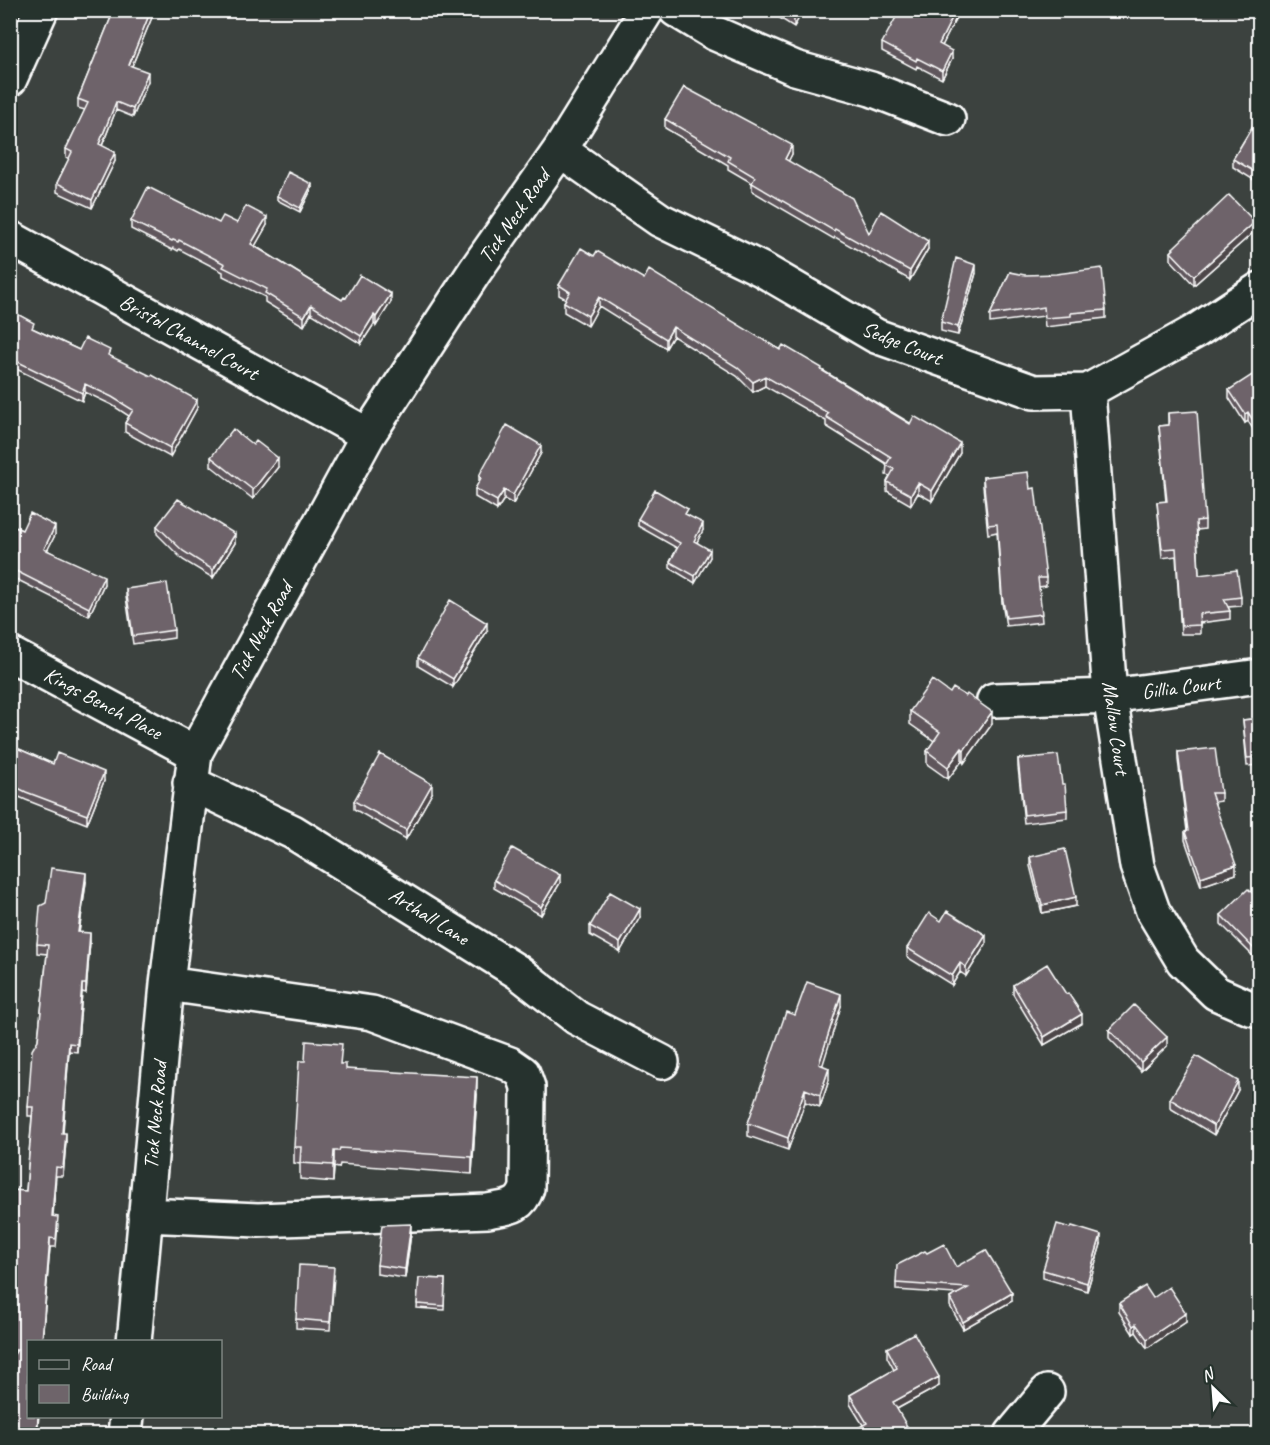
<svg xmlns="http://www.w3.org/2000/svg" width="1270" height="1445" font-family="Caveat,sans-serif">
  <style>
    .lines { fill: none; stroke-linecap: round; stroke-linejoin: round }
    .minor-casing { stroke: #fff; stroke-width: 38 }
    .minor { stroke: #26332d; stroke-width: 33 }
    .wall { fill: #5f565b; stroke: #fff; stroke-width: 1.5 }
    .shaded-wall { fill: #4d464a; stroke: #fff; stroke-width: 1.5 }
    .building { fill: #6e646a; stroke: #fff; stroke-width: 1.5 }
    .labels { text-anchor: middle; stroke-width: 4.5; stroke-linejoin: round; paint-order: stroke }
    .street-label { font-size: 21px; fill: #fff; stroke: #26332d }
  </style>
  <rect width="100%" height="100%" fill="#3c423f"/>
  <filter id="ink" filterUnits="userSpaceOnUse"><feTurbulence type="fractalNoise" baseFrequency=".0167" numOctaves="2"/><feDisplacementMap in="SourceGraphic" scale="12" xChannelSelector="R" yChannelSelector="G"/><feConvolveMatrix kernelMatrix="1 2 1 2 8 2 1 2 1" color-interpolation-filters="sRGB"/></filter>
  <g filter="url(#ink)">
    <g class="lines">
      <defs>
        <path id="minor" d="M676 10 714 33 795 68 871 89 948 119
          M10 79 41 10
          M560 150 660 220 763 270 876 336 1034 392 1088 391 1196 331 1260 289
          M10 238 368 435
          M1088 391 1110 696 1137 866 1153 911 1183 961 1216 993 1250 1008 1260 1010
          M10 654 195 753
          M994 700 1110 696 1260 676
          M190 783 293 832 518 972 577 1018 662 1062
          M145 1215 258 1220 488 1211C507 1207 520 1209 527 1188L528 1087 523 1073 510 1064 372 1013 167 984
          M134 1342 167 984 195 753 368 435 475 271 560 150 647 10
          M125 1434 127 1416
          M1012 1434 1047 1392"/>
      </defs>
      <use href="#minor" class="minor-casing"/>
      <use href="#minor" class="minor"/>
    </g>
    <path class="wall" d="M114 10H155L132 66 148 81 133 117 116 110 102 146 115 161 92 208 57 192V183L69 159 66 157V149L85 110 78 108V99Z
      M767 10H803L794 27Z
      M960 10 942 46 952 59 942 79 917 66 916 69 882 51V43Z
      M1260 114V184L1233 167V159Z
      M665 119 792 154 788 161 869 233 928 249 910 280 835 237 834 239 752 191V183L728 169V165L665 128Z
      M312 188 300 212 277 200V196Z
      M131 221 237 223 267 225 255 246 342 300 346 298 391 302 376 326 374 324 361 344 311 313 304 326 265 302V297L223 276V272L179 249 178 251 173 248 172 250 131 229Z
      M1255 231 1194 285 1171 260V252L1173 250V248Z
      M594 256 644 279 780 350 822 370 960 453 932 501 918 493 911 505 887 491V482L890 476 886 475 887 464 826 426V421L765 386 753 392 737 376 673 336 666 348 599 306 588 326 564 312V302L566 299 559 295V285Z
      M1010 272 1106 310V318L1071 322V324L1045 327 1044 316 990 323V315Z
      M976 273 958 335 941 331V322Z
      M10 310 34 329 79 350 110 356 197 408 170 457 125 432V423L129 416 112 405 85 392 82 401 10 366Z
      M1260 373V430L1255 432 1248 421 1245 423 1229 398V390Z
      M1168 413 1205 520V529L1197 530 1199 575 1241 597V606L1228 607 1230 611V619L1200 623V634H1181L1176 556 1162 558 1157 502H1166L1159 426 1168 425Z
      M541 453 513 504 504 499 497 510 475 497V489L479 482V476Z
      M211 457 278 467 253 499 211 466Z
      M983 477 1030 489 1046 578V586L1039 587 1042 622 1006 626 1002 603 997 532 988 534 983 486Z
      M688 515 703 530 697 542 710 557 695 583 670 568V562L677 548 638 526V519Z
      M10 525 22 530 55 535 47 550 104 584 89 616 10 576Z
      M157 526 235 543 213 578 183 560 157 534Z
      M126 589 174 630V638L133 644 126 597Z
      M487 631 453 687 418 666V658Z
      M910 711 992 724 964 763 962 761 948 779 927 764V751L934 741 910 724Z
      M1260 718V765L1247 766 1243 720Z
      M10 745 53 764 104 781 87 824 26 800 10 793Z
      M1178 752 1221 793V801L1214 802 1236 874 1201 886 1185 840V832L1187 831 1178 760Z
      M1018 759 1062 784 1067 810V818L1024 823 1018 767Z
      M432 793 406 839 354 809V801Z
      M1030 857 1076 906 1042 913 1030 866Z
      M494 880 560 883 541 915 494 888Z
      M86 882 79 932 90 941 86 993 82 992 77 1052 69 1051 63 1133 66 1141 63 1176H56L53 1216 58 1225 56 1247H50L42 1341H28L39 1416 37 1434H10L12 1358H10V1275L12 1244 10 1243V1190L26 1191 32 1116H28V1107L38 1040 47 954 37 953V944L46 903Z
      M1260 900V958L1257 960 1221 924V915Z
      M640 917 620 952 590 935V926Z
      M941 921 986 944 966 976 960 972 952 985 907 957V948Z
      M1013 985 1082 1023 1044 1045 1013 994Z
      M841 1006 822 1065 829 1080 820 1107 805 1102 788 1150 748 1136V1123L795 1015Z
      M1109 1030 1167 1046 1141 1071 1109 1038Z
      M341 1064 346 1069 477 1094 472 1174 340 1164 339 1168 334 1167 333 1182 300 1179V1164L294 1163V1147Z
      M1238 1090 1214 1135 1170 1108V1099Z
      M411 1233 405 1278 377 1274V1265Z
      M1101 1244 1087 1291 1043 1278V1270Z
      M927 1253 956 1267 1012 1301 963 1329 950 1306V1298L956 1294 896 1290V1283Z
      M334 1276 330 1330 296 1328V1319Z
      M419 1278 445 1279 444 1310 417 1308Z
      M1153 1298 1186 1322 1147 1348 1136 1332 1133 1334 1119 1312V1303Z
      M887 1348 939 1386 897 1409 908 1434 863 1425 850 1404V1395L894 1370 887 1357Z"/>
    <path class="shaded-wall" d="M151 10H155L129 73V65Z
      M798 10H803L794 27V18Z
      M956 10H960L939 52V44Z
      M952 51V59L942 79V71Z
      M148 72V81L133 117V109Z
      M116 102V110L99 153V144Z
      M792 145V154L785 168V159Z
      M115 152V161L92 208V200Z
      M312 184V188L300 212V208Z
      M267 217V225L251 253V244Z
      M1255 222V231L1194 285V276Z
      M928 241V249L910 280V271Z
      M976 265V273L958 335V327Z
      M391 294V302L376 326V317Z
      M599 297V306L588 326V316Z
      M311 305V313L304 326V317Z
      M374 315V324L361 344V336Z
      M673 327V336L666 348V339Z
      M765 376V386L753 392V382Z
      M85 384V392L82 401V393Z
      M197 400V408L170 457V448Z
      M1248 412V421L1245 423V414Z
      M1260 421V430L1255 432V424Z
      M960 443V453L932 501V491Z
      M541 445V453L513 504V495Z
      M278 458V467L253 499V490Z
      M918 483V493L911 505V495Z
      M504 490V499L497 510V501Z
      M703 523V530L694 548V541Z
      M55 526V535L44 557V549Z
      M235 534V543L213 578V570Z
      M710 550V557L695 583V576Z
      M104 576V584L89 616V608Z
      M487 623V631L453 687V679Z
      M992 712V724L964 763V750Z
      M962 748V761L948 779V767Z
      M104 772V781L87 824V815Z
      M432 784V793L406 839V830Z
      M1236 865V874L1201 886V877Z
      M86 873V882L78 941V932Z
      M560 875V883L541 915V907Z
      M1076 897V906L1042 913V905Z
      M640 909V917L620 952V943Z
      M90 933V941L86 993V984Z
      M986 935V944L966 976V967Z
      M1260 949V958L1257 960V952Z
      M960 963V972L952 985V976Z
      M82 984V992L77 1052V1044Z
      M841 994V1006L819 1077V1064Z
      M1082 1014V1023L1044 1045V1037Z
      M1167 1037V1046L1141 1071V1062Z
      M69 1043V1051L62 1141V1133Z
      M829 1068V1080L820 1107V1095Z
      M477 1077V1094L472 1174V1157Z
      M1238 1081V1090L1214 1135V1126Z
      M805 1089V1102L788 1150V1138Z
      M66 1133V1141L63 1176V1168Z
      M334 1151V1167L333 1182V1165Z
      M411 1224V1233L405 1278V1269Z
      M1101 1235V1244L1087 1291V1283Z
      M50 1238V1247L42 1341Z
      M1012 1293V1301L963 1329V1322Z
      M1186 1313V1322L1147 1348V1339Z
      M1136 1324V1332L1133 1334V1326Z
      M939 1377V1386L893 1411V1402Z
      M908 1428V1434H902L904 1430Z"/>
    <path class="building" d="M114 10H151L129 65 148 72 133 109 116 102 99 144 115 152 92 200 57 183 72 152 66 149 88 103 78 99Z
      M781 10H798L794 18Z
      M900 10H956L939 44 952 51 942 71 917 58 916 61 882 43Z
      M684 87 792 145 785 159 852 198 869 233 881 211 928 241 910 271 835 229 834 231 752 183 755 177 728 161 730 157 665 119Z
      M1260 114V175L1233 159Z
      M288 172 312 184 300 208 277 196Z
      M148 187 219 223 223 216 237 223 246 206 267 217 251 244 342 300 344 297 346 298 360 275 391 294 376 317 374 315 361 336 311 305 304 317 265 293 267 289 223 267 225 264 179 240 178 242 173 240 172 241 131 221Z
      M1229 195 1255 222 1194 276 1171 252 1174 249 1173 248Z
      M581 248 594 256 597 251 644 279 649 270 780 350 783 345 822 368 821 370 910 424 914 416 960 443 932 491 918 483 911 495 887 482 894 469 886 465 891 457 826 417 828 413 765 376 753 382 737 367 673 327 666 339 599 297 588 316 564 302 570 292 559 285Z
      M956 258 976 265 958 327 941 322Z
      M1102 268 1106 310 1071 313V316L1045 318 1044 307 990 315 1010 272 1025 275 1056 274Z
      M10 310 34 323 32 328 79 350 85 338 110 350 108 355 151 376 152 375 197 400 170 448 125 423 133 410 112 397 85 384 82 393 10 358Z
      M1260 373V421L1255 424 1248 412 1245 414 1229 390 1252 375 1253 377Z
      M1197 411 1205 520 1196 521 1199 575 1237 570 1241 597 1224 599 1230 611 1199 614 1200 625 1181 626 1176 548 1162 549 1157 502 1167 501 1159 426 1169 425 1168 413Z
      M507 425 541 445 513 495 504 490 497 501 475 489 481 478 479 476 482 470Z
      M233 429 253 445 256 441 278 458 253 490 211 457Z
      M1028 472 1030 489 1035 488 1046 578H1038L1042 614 1006 618 1002 595 997 524 988 525 983 477Z
      M655 490 688 509 685 514 703 523 694 541 710 550 695 576 670 562 680 543 638 519Z
      M178 499 235 534 213 570 183 551 157 526Z
      M30 513 55 526 44 549 104 576 89 608 10 568V525L22 530Z
      M167 583 174 630 133 636 126 589Z
      M450 600 487 623 453 679 418 658Z
      M932 680 950 693 953 688 966 696 967 694 992 712 964 750 962 748 948 767 927 751 940 732 910 711Z
      M1260 718V757L1247 758 1243 720Z
      M10 745 53 764 57 753 104 772 87 815 26 792 10 784Z
      M1215 748 1221 793H1211L1236 865 1201 877 1185 832 1188 831 1178 752Z
      M380 754 432 784 406 830 354 801Z
      M1058 755 1062 784H1065L1067 810 1024 815 1018 759Z
      M512 848 560 875 541 907 494 880Z
      M1065 849 1076 897 1042 905 1030 857Z
      M51 868 86 873 78 932 90 933 86 984H82L77 1044 69 1043 62 1133H66L63 1168 56 1167 52 1216 58 1217 56 1239 50 1238 42 1341H28V1416H38L37 1434H10V1360L17 1350H10V1275L13 1235H10V1190L26 1191 33 1107H28L32 1050 38 1040 48 945 37 944 40 906 46 903Z
      M1248 889 1260 900V949L1257 952 1221 915Z
      M610 892 640 909 620 943 590 926Z
      M947 911 986 935 966 967 960 963 952 976 907 948 929 913 941 921Z
      M1047 964 1066 994 1068 993 1082 1014 1044 1037 1013 985Z
      M807 982 841 994 819 1064 829 1068 820 1095 805 1089 788 1138 748 1123 786 1012 795 1015Z
      M1134 1005 1167 1037 1141 1062 1109 1030Z
      M306 1041 342 1044 340 1064H346V1069L477 1077 472 1157 340 1148 339 1151H334L333 1165 300 1163 301 1147H294L299 1061H305Z
      M1196 1056 1238 1081 1214 1126 1170 1099Z
      M411 1224 405 1269 377 1265 382 1225Z
      M1057 1224 1071 1228 1072 1226 1101 1235 1087 1283 1043 1270Z
      M944 1244 956 1267 986 1250 1012 1293 963 1322 950 1298 968 1288 896 1283 897 1265 925 1251 927 1253Z
      M299 1265 334 1267 330 1322 296 1319Z
      M419 1278 445 1279 444 1306 417 1304Z
      M1145 1286 1153 1298 1169 1287 1186 1313 1147 1339 1136 1324 1133 1326 1119 1303Z
      M914 1333 939 1377 893 1402 908 1428 904 1430 905 1433 902 1434H847L867 1423 850 1395 897 1368 887 1348Z
      M813 1427 818 1434H797Z"/>
  </g>
  <g class="labels">
    <g class="street-label">
      <text transform="translate(514 216) rotate(-55)" y="7">Tick Neck Road</text>
      <text transform="translate(189 337) rotate(29)" y="7">Bristol Channel Court</text>
      <text transform="translate(902 343) rotate(22)" y="7">Sedge Court</text>
      <text transform="translate(261 631) rotate(-61)" y="7">Tick Neck Road</text>
      <text transform="translate(1181 687) rotate(-7)" y="7">Gillia Court</text>
      <text transform="translate(103 703) rotate(28)" y="7">Kings Bench Place</text>
      <text transform="translate(1116 728) rotate(82)" y="7">Mallow Court</text>
      <text transform="translate(429 916) rotate(32)" y="7">Arthall Lane</text>
      <text transform="translate(155 1115) rotate(-85)" y="7">Tick Neck Road</text>
    </g>
  </g>
  <rect width="1270" height="1445" fill="none" stroke="#26332d" stroke-width="36"/>
  <rect x="18" y="18" width="1234" height="1409" fill="none" stroke="#fff" stroke-width="2" filter="url(#ink)"/>
  <rect x="27" y="1340" width="195" height="78" fill="#26332d" stroke="#7d8581" stroke-width="1.5"/>
  <rect x="39" y="1360" width="30" height="9" fill="#26332d" stroke="#7d8581" stroke-width="1.5"/>
  <text x="81" y="1370" font-size="18" fill="#ffffff">Road</text>
  <rect x="39" y="1385" width="30" height="18" fill="#6e646a" stroke="#7d8581" stroke-width="1.5"/>
  <text x="81" y="1400" font-size="18" fill="#ffffff">Building</text>
  <g transform="translate(1213 1388) rotate(335)" stroke="#26332d" stroke-width="4.5" paint-order="stroke">
  <path d="M0-4.5L10 22L0 15L-10 22Z" fill="#ffffff"/>
  <text y="-9" font-size="16" font-weight="bold" text-anchor="middle" fill="#ffffff">N</text>
  </g>
</svg>
